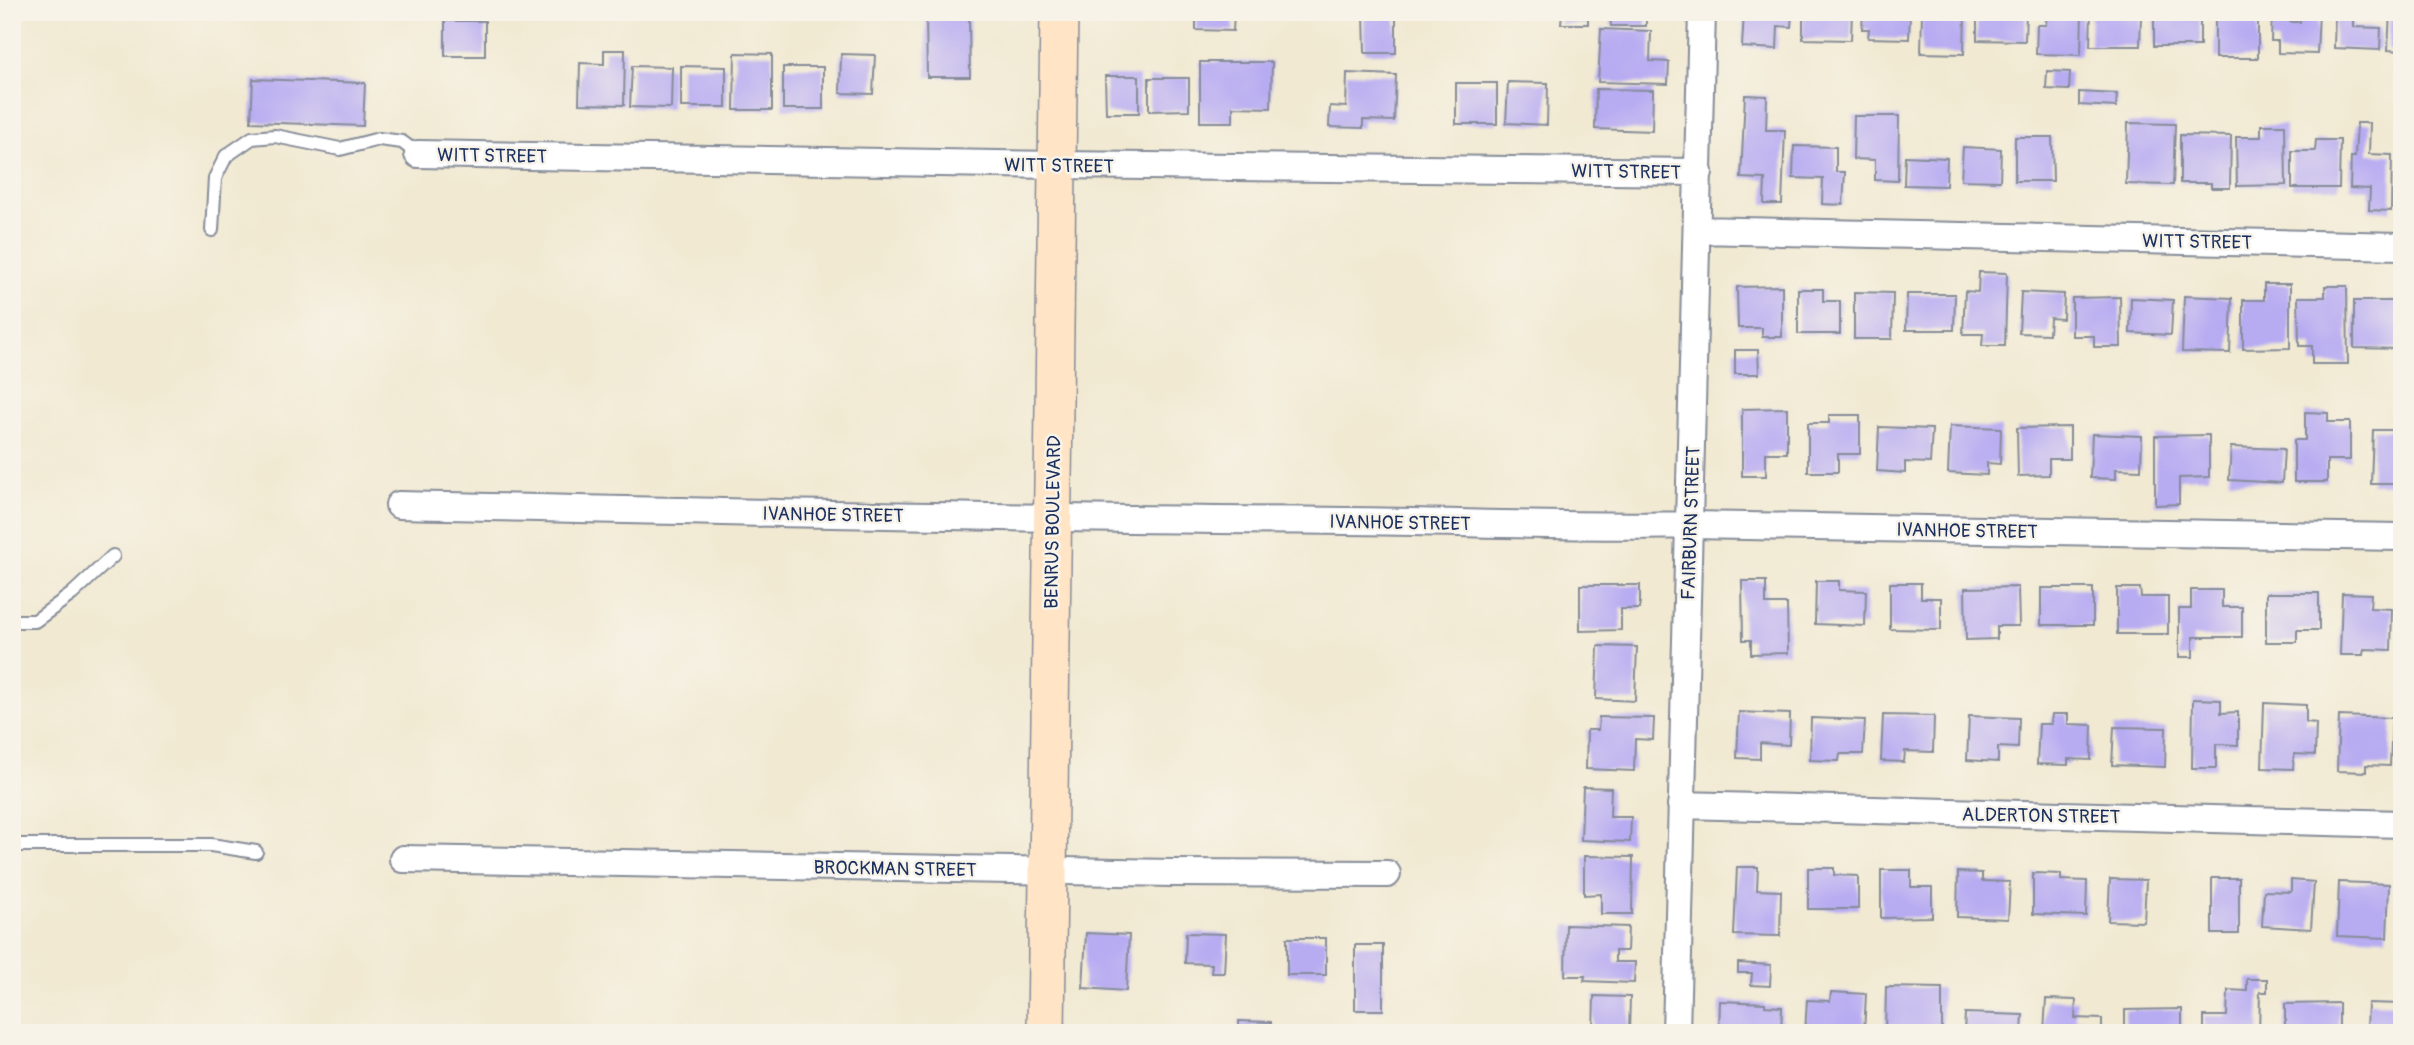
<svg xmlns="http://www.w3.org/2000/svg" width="2414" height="1045" font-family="Pangolin,sans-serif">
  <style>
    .building { fill: #b7abf2 }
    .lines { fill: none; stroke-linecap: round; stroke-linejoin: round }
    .lane-casing { stroke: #868c98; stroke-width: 16 }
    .street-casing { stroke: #868c98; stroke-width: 30 }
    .secondary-casing { stroke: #868c98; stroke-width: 40 }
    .lane { stroke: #fff; stroke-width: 12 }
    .street { stroke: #fff; stroke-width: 26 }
    .secondary { stroke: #ffe4c6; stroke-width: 37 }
    .labels { text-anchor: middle; stroke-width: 5; stroke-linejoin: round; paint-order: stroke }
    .street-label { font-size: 19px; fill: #1b2f5e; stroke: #f7f3e8 }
  </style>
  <rect width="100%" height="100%" fill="#f7f3e8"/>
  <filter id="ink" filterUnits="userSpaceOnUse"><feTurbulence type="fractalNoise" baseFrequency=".0143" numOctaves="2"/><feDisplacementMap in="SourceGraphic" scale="14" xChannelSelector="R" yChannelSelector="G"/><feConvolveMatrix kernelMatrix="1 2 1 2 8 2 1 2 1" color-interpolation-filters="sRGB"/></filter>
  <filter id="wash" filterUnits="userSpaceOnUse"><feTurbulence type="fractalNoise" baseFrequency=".00686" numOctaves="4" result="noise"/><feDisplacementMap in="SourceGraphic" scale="28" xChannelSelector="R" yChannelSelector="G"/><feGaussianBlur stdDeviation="1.57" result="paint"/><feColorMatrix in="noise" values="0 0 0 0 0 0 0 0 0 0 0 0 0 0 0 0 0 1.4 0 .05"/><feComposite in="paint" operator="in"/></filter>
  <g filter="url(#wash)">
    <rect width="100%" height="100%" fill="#f1e9d2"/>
    <g id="blocks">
      <path class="building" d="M1196 12H1234L1233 31 1196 30Z
        M1562 12H1588V24H1561Z
        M1610 12H1664V18H1646V26H1611Z
        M1744 12H1792L1791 27 1778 26 1777 49 1742 47Z
        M1803 12H1852L1851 40 1803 39Z
        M1863 12H1910L1909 39 1868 38 1869 29H1862Z
        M1922 12H1965L1964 54 1921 53Z
        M1977 12H1996V16L2005 17V12H2026L2025 41 1977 40Z
        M2047 12H2082L2081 55 2036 54 2037 25H2046Z
        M2091 12H2115V16H2141L2140 46H2090Z
        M2154 12H2170V20H2182V12H2200V46H2154Z
        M2215 12H2258V58H2215Z
        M2272 12H2290V22H2300V12H2319L2317 54 2278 53V41H2271Z
        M2335 12H2353V27L2381 28 2380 50 2334 48Z
        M2390 12H2402V51L2388 50Z
        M1396 13V53H1365L1364 14Z
        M926 16H969L970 77H927Z
        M445 21H485V56H445Z
        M1601 29 1651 31 1650 61 1669 62 1668 84 1598 82Z
        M604 50H625L624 105 579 104 580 63 604 64Z
        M735 53 772 54V110H734Z
        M841 54 875 55 873 94 840 93Z
        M1200 62H1272L1271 108 1233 107V122H1200Z
        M632 66 672 67 671 108 630 107Z
        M681 66 726 67V107H681Z
        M783 67H823V109H783Z
        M2047 71 2070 72 2069 90 2046 89Z
        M1347 73 1396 75 1394 121 1363 120V128L1329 127 1330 106 1346 107Z
        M1105 76H1139V113H1106Z
        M1149 78H1189V110L1149 111Z
        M253 79 365 83 363 126 251 122Z
        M1508 82 1548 83 1547 125 1506 123Z
        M1456 83H1497V124H1456Z
        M1596 89 1653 90 1652 131 1595 129Z
        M2079 92 2117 94 2116 107 2079 105Z
        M1745 95 1767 96 1766 130H1785L1782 204H1764L1765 179 1741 178Z
        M1854 116H1899L1898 181 1875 180V160L1853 159Z
        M2128 123 2175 124 2173 185 2126 184Z
        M2357 123H2370L2369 154 2392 155 2391 211 2369 210 2370 189 2350 188 2351 157H2355Z
        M2261 125H2285L2286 185 2237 186 2236 137H2261Z
        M2180 135 2231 136 2230 188H2211V183H2180Z
        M2015 137H2052L2053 181H2015Z
        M2316 140H2340L2339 188H2292V151H2315Z
        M1794 146 1836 147V172H1845L1843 205 1822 204 1823 179 1793 178Z
        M1963 147 2001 149 2000 181 1961 180Z
        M1905 156 1947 158 1946 186 1904 185Z
        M1979 272 2007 273 2005 346H1982L1983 334H1963L1965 291 1978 292Z
        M2264 284H2290V348L2243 349V300H2264Z
        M1782 286V337H1762V328H1738L1737 287Z
        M2325 286H2347L2348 364H2312V346H2299L2298 297H2325Z
        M1798 289H1823V301H1840V334H1798Z
        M1854 292 1893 293 1892 339H1854Z
        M2021 292 2064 294 2063 319 2050 318 2049 334 2019 333Z
        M1907 294H1955L1954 330H1906Z
        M2184 296 2232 298 2230 353 2182 352Z
        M2120 297 2121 347H2094V336H2072V298Z
        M2131 298 2173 300 2171 335 2130 333Z
        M2354 301H2402V349L2354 348Z
        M1735 350H1758L1759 374H1735Z
        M1787 408V453H1766V476H1742V409Z
        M2305 412 2328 413V422H2350V460H2327V482H2294V440H2305Z
        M1829 415H1860V454H1838V472H1808V423H1829Z
        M1950 426 2001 428 2000 464 1987 463V475L1948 473Z
        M1879 427 1932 429 1930 463 1905 462V473L1877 471Z
        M2070 427V459H2049V475L2018 476 2017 428Z
        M2373 430H2402V478H2396V484H2371Z
        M2092 434 2142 436 2141 470 2116 469V479L2090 478Z
        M2209 435V477L2179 478V504L2155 505V436Z
        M2231 447 2284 449 2282 483 2229 480Z
        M1742 581H1766V604H1787L1788 653 1751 654V640H1743Z
        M1816 581H1839V590L1866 591 1865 626 1815 624Z
        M1890 583H1921V598H1941V630L1890 629Z
        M1580 585H1640V609H1621V630L1580 631Z
        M2018 587 2019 626H1997V639L1966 640 1965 588Z
        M2041 588H2093V625H2041Z
        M2117 588H2140L2141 597H2168V634H2117Z
        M2191 590H2222V607H2242V637H2193V657H2179V609H2191Z
        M2266 593H2319V630H2297V642H2266Z
        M2342 593 2371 594 2370 608 2392 609 2391 650 2364 649 2363 655H2340Z
        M1598 646 1637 647 1635 701 1596 699Z
        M2193 699 2221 700V713L2238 712V745L2216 744V768H2192Z
        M2264 703 2306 705V722L2316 723 2315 755 2294 754 2293 769 2262 768Z
        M1739 712 1790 714 1789 745 1760 743V759L1737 758Z
        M2052 714H2068V724L2092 725 2091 760 2068 759V765L2037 764 2039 724H2051Z
        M1883 715 1934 716 1933 752 1905 751 1904 762 1881 761Z
        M1969 716 2019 718 2018 748 1998 747V762L1967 760Z
        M2339 716 2392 718 2390 766 2366 765V772L2337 771Z
        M1599 717 1654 718 1653 740 1635 739 1634 771 1586 769 1587 730H1598Z
        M1811 718 1865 720 1863 754H1840L1839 761 1810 760Z
        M2114 727 2166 728 2165 767 2112 765Z
        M1583 787 1611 788 1610 817H1631L1630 842 1581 840Z
        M1584 856 1633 857 1632 914H1601V894L1584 895Z
        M1737 867H1758L1757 890 1781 891 1780 936 1734 935Z
        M1808 868H1834V875L1858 876V909H1808Z
        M1881 870H1911V887H1932V917L1881 918Z
        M1958 872 1982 873V881L2010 882 2008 919 1957 917Z
        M2033 873 2061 874V880L2087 881 2086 916 2033 914Z
        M2212 878H2239V934H2212Z
        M2110 879 2146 880 2144 922 2108 921Z
        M2291 880 2314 882 2311 929 2262 926 2264 891 2291 892Z
        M2339 882 2389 884 2387 938 2337 936Z
        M1566 925 1628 927 1627 951H1615V962H1635L1634 983 1584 981 1585 976H1565Z
        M1086 933 1129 935 1126 991 1083 988Z
        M1186 933 1226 934 1224 973H1211L1212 964 1185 963Z
        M1287 938H1326V975H1287Z
        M1355 945H1383V1010H1355Z
        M1738 963 1771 965 1770 986 1751 985 1752 973H1738Z
        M2247 979H2267V992H2260L2259 1033H2204V1016H2227L2228 990 2247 991Z
        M1886 987 1942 988V1033H1885Z
        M1831 992 1866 994 1864 1033H1805L1807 1000 1830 1001Z
        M1594 996 1630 997 1629 1033H1593Z
        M2046 999 2076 1000 2075 1018 2102 1019V1033H2044Z
        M1720 1001 1765 1003V1006L1782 1007 1781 1033H1719Z
        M2339 1003V1033H2285V1004Z
        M2368 1003 2402 1004V1033H2367Z
        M2182 1009V1033H2125V1010Z
        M1965 1013 2023 1015 2022 1033H1964Z
        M1239 1021 1271 1022V1033H1239Z"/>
    </g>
  </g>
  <g filter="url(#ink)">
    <use href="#blocks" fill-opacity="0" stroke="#868c98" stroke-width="2"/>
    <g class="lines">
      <defs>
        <path id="lane" d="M212 230 215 178 226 156 252 138 275 136 340 149 379 139 402 142 418 154
          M12 621H35L72 594 113 556
          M12 845H211L256 852"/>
        <path id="street" d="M418 154 1057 165 1699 172
          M1697 230 2402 246
          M399 505C715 512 1031 519 1347 521 1461 522 1576 528 1691 525L2402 537
          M1681 805 2402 824
          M403 859 1173 873 1387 874
          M1676 1033 1702 12"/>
        <path id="secondary" d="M1046 1033 1059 12"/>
      </defs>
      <use href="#lane" class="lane-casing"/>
      <use href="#street" class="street-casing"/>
      <use href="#secondary" class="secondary-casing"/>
      <use href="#lane" class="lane"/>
      <use href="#street" class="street"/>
      <use href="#secondary" class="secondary"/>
    </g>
  </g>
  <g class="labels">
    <g class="street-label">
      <text transform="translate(492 155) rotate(1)" y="7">WITT STREET</text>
      <text transform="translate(1059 165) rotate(1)" y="7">WITT STREET</text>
      <text transform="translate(1626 171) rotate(1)" y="7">WITT STREET</text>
      <text transform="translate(2197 241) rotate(1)" y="7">WITT STREET</text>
      <text transform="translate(833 514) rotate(1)" y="7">IVANHOE STREET</text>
      <text transform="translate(1052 522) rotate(-89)" y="7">BENRUS BOULEVARD</text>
      <text transform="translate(1400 522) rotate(1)" y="7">IVANHOE STREET</text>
      <text transform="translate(1690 523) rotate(-88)" y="7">FAIRBURN STREET</text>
      <text transform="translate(1967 530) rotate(1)" y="7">IVANHOE STREET</text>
      <text transform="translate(2041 815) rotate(1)" y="7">ALDERTON STREET</text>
      <text transform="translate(895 868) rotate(1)" y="7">BROCKMAN STREET</text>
    </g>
  </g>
  <rect width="2414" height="1045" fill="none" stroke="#f7f3e8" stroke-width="42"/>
</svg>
